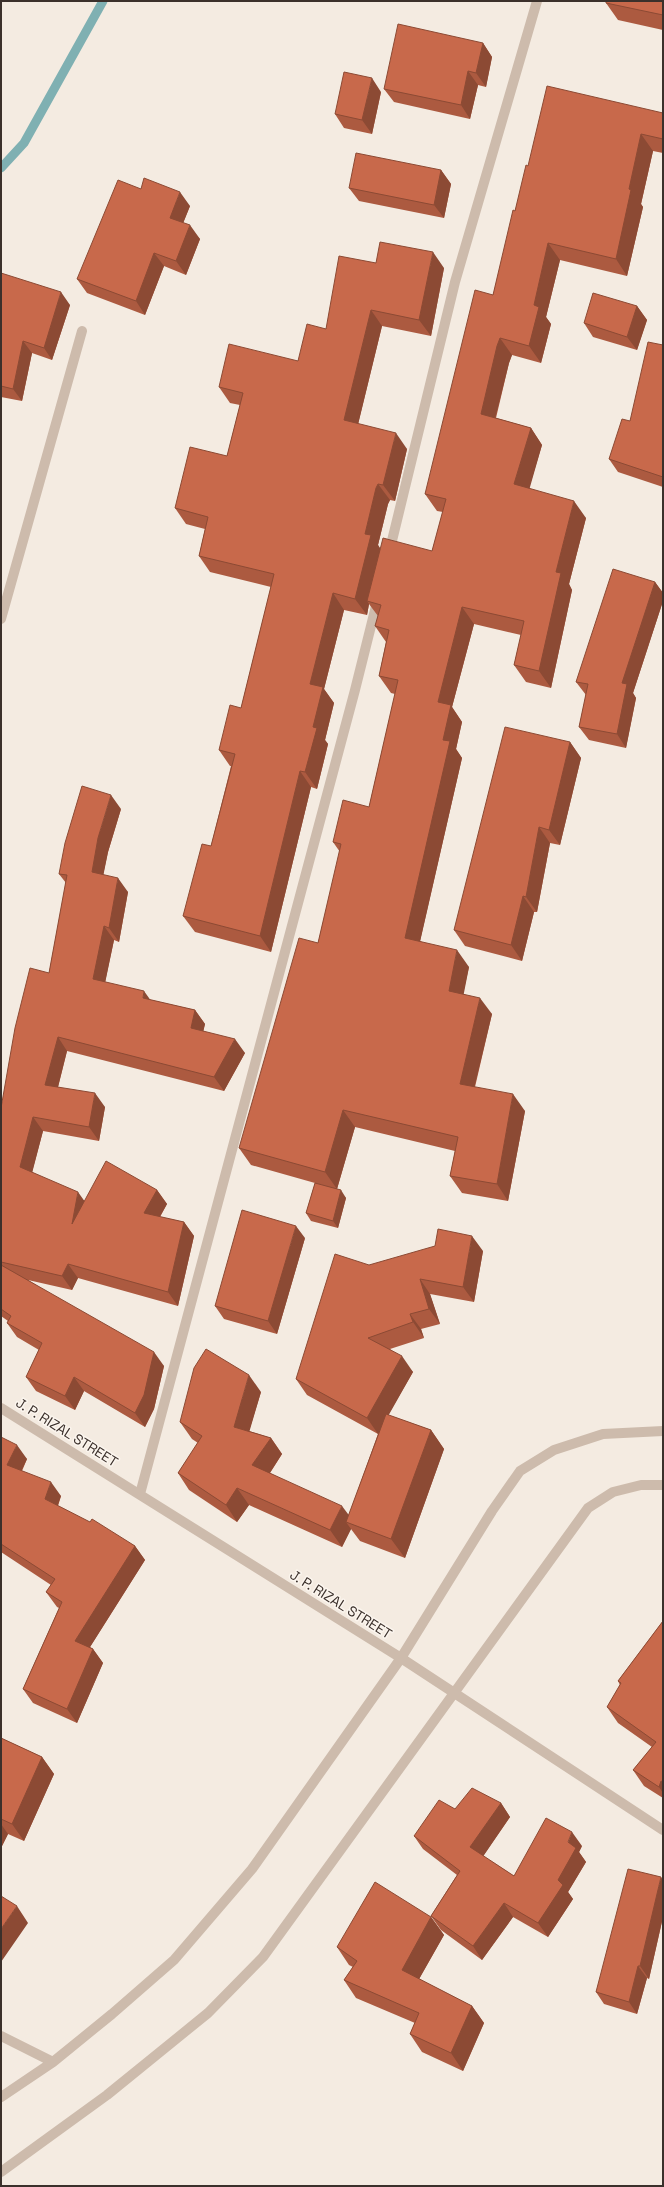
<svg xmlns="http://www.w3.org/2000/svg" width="664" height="2187" font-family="'Space Grotesk',sans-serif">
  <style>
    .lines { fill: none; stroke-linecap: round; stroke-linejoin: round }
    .stream { stroke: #7fb0b2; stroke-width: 9 }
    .minor { stroke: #cdbbac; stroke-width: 10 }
    .wall { fill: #ac5a40 }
    .shaded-wall { fill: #8c4a34 }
    .building { fill: #c8694b; stroke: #8c4a34 }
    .labels { text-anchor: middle; stroke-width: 3; stroke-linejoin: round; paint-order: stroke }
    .street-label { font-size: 14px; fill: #3b302b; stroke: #fbf5ee }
  </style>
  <rect width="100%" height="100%" fill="#f4ebe1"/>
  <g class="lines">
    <path class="stream" d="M1 168 24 143 103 1"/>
    <path class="minor" d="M389 553 455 282 537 1
      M1 619 82 331
      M1 1408 401 1658 663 1830
      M140 1494 355 690 378 598
      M1 2036 53 2062
      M1 2097 53 2062 112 2014 174 1960 252 1869 401 1658 492 1511 520 1471 554 1450 603 1434 663 1431
      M1 2172 107 2095 208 2013 263 1957 588 1508 613 1492 641 1485H663"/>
  </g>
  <path class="wall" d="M663 1V30L618 20 606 3Z
    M483 43 492 57 486 87 478 85 470 119 394 102 384 89Z
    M381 92 372 134 344 128 335 114Z
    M663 113V153L653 151 641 204 643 207 627 276 560 260 546 317 551 324 541 363 512 355 509 363 496 418 531 428 542 445 529 488 586 518 569 584 572 590 551 688 526 682 514 665 521 635 474 624 452 707 462 722 456 749 462 758 420 941 469 967 463 994 492 1014 475 1087 525 1111 508 1201 462 1193 450 1176 455 1151 355 1127 337 1189 346 1198 338 1228 311 1221 306 1213 315 1183 251 1165 239 1148 318 943 340 852 333 842 369 807 395 694 391 693 379 676 386 642 375 626 378 616 369 604 367 615 344 610 324 689 334 703 325 740 328 744 317 789 311 787 271 952 195 932 183 916 211 846 231 766H230L219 750 241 708 271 587 210 572 199 556 205 529 186 524 175 508 227 456 240 405 230 403 219 387 298 361 326 329 376 263 444 268 431 336 382 326 358 424 407 449 395 501 390 500 388 504 378 545 380 549 432 551 443 512 437 511 425 494 493 295 515 211 528 166Z
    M441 170 451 184 444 218 359 201 349 188Z
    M141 189 190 206 183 223 200 239 186 275 164 266 145 315 87 293 77 279Z
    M1 273 70 305 52 360 32 353 22 401 1 397Z
    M637 306 647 320 637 350 593 337 584 323Z
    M663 345V487L618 472 609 459 630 421Z
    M655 582 663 593V601L633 693 636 698 626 748 589 740 579 727 586 695 576 682Z
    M570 742 581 758 560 845 550 843 537 912H534L522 961 465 946 454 930Z
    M121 809 108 852 103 875 128 892 119 942 114 940 105 982 151 1000 195 1010 205 1024 203 1031 245 1053 224 1091 67 1051 58 1087 105 1107 99 1141 43 1131 32 1172 85 1201 157 1190 167 1204 160 1217 184 1222 194 1236 178 1306 78 1278 72 1290 28 1280 164 1366 154 1409 145 1427 84 1391 75 1410 36 1391 26 1377 39 1350 17 1337 7 1323 8 1321 1 1316V1108L49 973 66 883 59 874Z
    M305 1238 277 1334 224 1319 215 1306Z
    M483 1251 474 1302 430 1294 440 1324 421 1329 424 1338 390 1349 413 1372 388 1415 431 1430 444 1449 405 1558 360 1541 351 1529 342 1547 249 1505 237 1522 189 1490 178 1473 198 1443 192 1439 180 1422 261 1392 249 1431 271 1438 282 1454 270 1473 349 1515 379 1431 378 1434 307 1395 296 1379 369 1265Z
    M1 1437 27 1459 22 1471 61 1496 58 1506 135 1546 145 1560 90 1647 93 1649 103 1663 77 1723 33 1703 23 1689 59 1608 57 1607 46 1592 51 1585 1 1552Z
    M663 1621V1798L644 1786 633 1770 652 1747 618 1723 607 1707 620 1685 618 1681Z
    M1 1738 42 1757 54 1774 24 1841 8 1834 1 1848Z
    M501 1803 510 1817 483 1856 514 1876 582 1846 579 1852 586 1862 568 1892 573 1899 548 1937 513 1917 482 1960 441 1930 431 1916 457 1875 423 1849 414 1836 455 1809Z
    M663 1880V1917L649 1979 647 1978 637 2014 604 2004 596 1992Z
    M431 1917 444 1935 419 1979 472 2006 484 2023 463 2071 422 2052 410 2034 415 2023 356 1998 344 1980 353 1967 349 1965 337 1947Z"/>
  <path class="shaded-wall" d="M483 43 492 57 486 87 476 73Z
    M468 71 478 85 470 119 461 105Z
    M372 78 381 92 372 134 362 120Z
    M641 134 653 151 641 204 643 207 627 276 616 259 629 189Z
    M441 170 451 184 444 218 434 205Z
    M180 192 190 206 180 231 170 218Z
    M190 225 200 239 186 275 176 261Z
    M548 243 560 260 546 317 551 324 541 363 529 346 534 305Z
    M433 252 444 268 431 336 419 320Z
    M154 253 164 266 145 315 136 301Z
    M61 292 70 305 52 360 44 348Z
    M637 306 647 320 637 350 627 337Z
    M371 310 382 326 355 437 344 420Z
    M500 338 512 355 509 363 492 431 481 414 497 346Z
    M23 341 32 353 22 401 13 389Z
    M531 428 542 445 526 501 514 484Z
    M396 433 407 449 395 501 383 485Z
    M378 484 390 500 388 504 378 545 382 551 367 601 369 604 367 615 355 599 365 534 376 488Z
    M574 501 586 518 569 584 572 590 551 688 539 671 556 572Z
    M655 582 663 593V601L633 693 636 698 626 748 617 734 622 683Z
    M333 593 344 610 324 689 334 703 325 740 328 744 317 789 305 772 313 727 310 684Z
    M462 607 474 624 452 707 462 722 456 749 462 758 417 955 405 938 443 740 438 702Z
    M570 742 581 758 560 845 549 830Z
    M300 771 311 787 271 952 260 936Z
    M111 795 121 809 108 852 101 887 92 872 98 838Z
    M539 827 550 843 537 912 526 897Z
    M118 878 128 892 119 942 109 928Z
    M523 896 534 912 522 961 511 945Z
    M104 926 114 940 103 993 93 979Z
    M457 950 469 967 461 1008 449 991Z
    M144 991 154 1005 143 998Z
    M480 998 492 1014 471 1101 460 1084Z
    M195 1010 205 1024 201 1042 191 1028Z
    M58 1037 67 1051 55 1099 45 1085Z
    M235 1039 245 1053 224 1091 214 1077Z
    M95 1093 105 1107 99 1141 89 1127Z
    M513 1094 525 1111 508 1201 497 1184Z
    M343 1110 355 1127 337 1189 325 1172Z
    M33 1117 43 1131 30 1181 20 1167Z
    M157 1190 167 1204 154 1227 144 1213Z
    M341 1190 346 1198 338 1228 333 1221Z
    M78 1192 88 1206 72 1224Z
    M184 1222 194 1236 178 1306 168 1292Z
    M296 1226 305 1238 277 1334 268 1321Z
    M472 1236 483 1251 474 1302 463 1287Z
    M68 1264 78 1278 72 1290 62 1276Z
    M420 1279 430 1294 440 1324 429 1309Z
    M410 1314 421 1329 424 1338 413 1322Z
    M154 1352 164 1366 154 1409 145 1427 135 1413Z
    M402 1356 413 1372 378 1434 367 1418Z
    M249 1375 261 1392 246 1443 234 1427Z
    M74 1377 84 1391 75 1410 65 1396Z
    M431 1430 444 1449 405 1558 391 1539Z
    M271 1438 282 1454 264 1482 252 1465Z
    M17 1445 27 1459 17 1480 7 1465Z
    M51 1482 61 1496 55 1513 45 1499Z
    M237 1488 249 1505 237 1522 226 1505Z
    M342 1506 354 1522H346L351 1529 342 1547 330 1530Z
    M135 1546 145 1560 85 1655 75 1641Z
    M93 1649 103 1663 77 1723 67 1709Z
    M42 1757 54 1774 24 1841 12 1824Z
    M661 1781 663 1783V1793L659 1787Z
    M501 1803 510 1817 480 1861 470 1847Z
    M1 1824 8 1834 1 1848Z
    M572 1832 582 1846 579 1852 586 1862 568 1892 573 1899 548 1937 538 1923Z
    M661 1877 663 1880V1917L649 1979 640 1966Z
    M504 1903 513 1917 482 1960 473 1946Z
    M17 1906 28 1923 1 1962V1929Z
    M431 1917 444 1935 414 1988 402 1970Z
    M638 1966 647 1978 637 2014 629 2002Z
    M472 2006 484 2023 463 2071 451 2053Z"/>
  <path class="building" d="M606 1H663V15L606 3Z
    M398 24 483 43 476 73 468 71 461 105 384 89Z
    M344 72 372 78 362 120 335 114Z
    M547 86 663 113V139L641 134 629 189 631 190 616 259 548 243 534 305 539 307 529 346 500 338 497 346 481 414 531 428 514 484 574 501 556 572 561 573 539 671 514 665 524 621 462 607 438 702 451 705 443 740 450 741 405 938 457 950 449 991 480 998 460 1084 513 1094 497 1184 450 1176 458 1137 343 1110 325 1172 239 1148 299 938 318 943 341 844 333 842 343 800 369 807 398 680 379 676 389 630 375 626 381 605 367 601 383 538 432 551 446 499 425 494 475 290 493 295 513 210 515 211 526 165 528 166Z
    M356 153 441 170 434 205 349 188Z
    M144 178 180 192 170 218 190 225 176 261 154 253 136 301 77 279 118 180 141 189Z
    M380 242 433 252 419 320 371 310 344 420 396 433 383 485 378 484 376 488 365 534 371 535 355 599 333 593 310 684 323 687 313 727 317 728 305 772 300 771 260 936 183 916 202 844 211 846 235 754 219 750 230 705 241 708 274 574 199 556 208 517 175 508 190 447 227 456 243 393 219 387 229 344 298 361 307 324 326 329 339 256 376 263Z
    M1 273 61 292 44 348 23 341 13 389 1 386Z
    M593 293 637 306 627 337 584 323Z
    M648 342 663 345V477L609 459 622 419 630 421Z
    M613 569 655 582 622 683 627 684 617 734 579 727 588 684 576 682Z
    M505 727 570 742 549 830 539 827 526 897 523 896 511 945 454 930Z
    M82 786 111 795 98 838 92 872 118 878 109 928 104 926 93 979 144 991 143 998 195 1010 191 1028 235 1039 214 1077 58 1037 45 1085 95 1093 89 1127 33 1117 20 1167 78 1192 72 1224 106 1161 157 1190 144 1213 184 1222 168 1292 68 1264 62 1276 1 1262V1108L15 1028 30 968 49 973 67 875 59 874 65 843Z
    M315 1183 341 1190 333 1221 306 1213Z
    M242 1210 296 1226 268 1321 215 1306Z
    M438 1229 472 1236 463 1287 420 1279 429 1309 410 1314 413 1322 368 1338 402 1356 367 1418 296 1379 335 1254 369 1265 435 1246Z
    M1 1265 154 1352 144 1395 135 1413 74 1377 65 1396 26 1377 42 1343 7 1323 11 1316 1 1309Z
    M206 1349 249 1375 234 1427 271 1438 252 1465 342 1506 330 1530 237 1488 226 1505 178 1473 202 1436 180 1422 194 1368Z
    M386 1414 431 1430 391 1539 346 1522Z
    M1 1437 17 1445 7 1465 51 1482 45 1499 90 1522 92 1519 135 1546 75 1641 93 1649 67 1709 23 1689 62 1602 46 1592 55 1579 1 1544Z
    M663 1621V1782L661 1781 659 1787 633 1770 656 1742 607 1707 621 1683 618 1681Z
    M1 1738 42 1757 12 1824 1 1819Z
    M472 1788 501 1803 470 1847 514 1876 546 1818 572 1832 568 1842 576 1848 558 1880 563 1885 538 1923 504 1903 473 1946 431 1916 460 1871 414 1836 439 1800 455 1809Z
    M628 1869 661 1877 640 1966H638L629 2002 596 1992Z
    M375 1882 431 1917 402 1970 472 2006 451 2053 410 2034 419 2013 344 1980 357 1961 337 1947Z
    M1 1896 17 1906 1 1929Z"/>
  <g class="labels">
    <g class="street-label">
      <text transform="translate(67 1432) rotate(32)" y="5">J. P. RIZAL STREET</text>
      <text transform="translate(341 1604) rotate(32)" y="5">J. P. RIZAL STREET</text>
    </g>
  </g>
  <rect width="664" height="2187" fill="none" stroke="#3b302b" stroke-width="4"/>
</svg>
